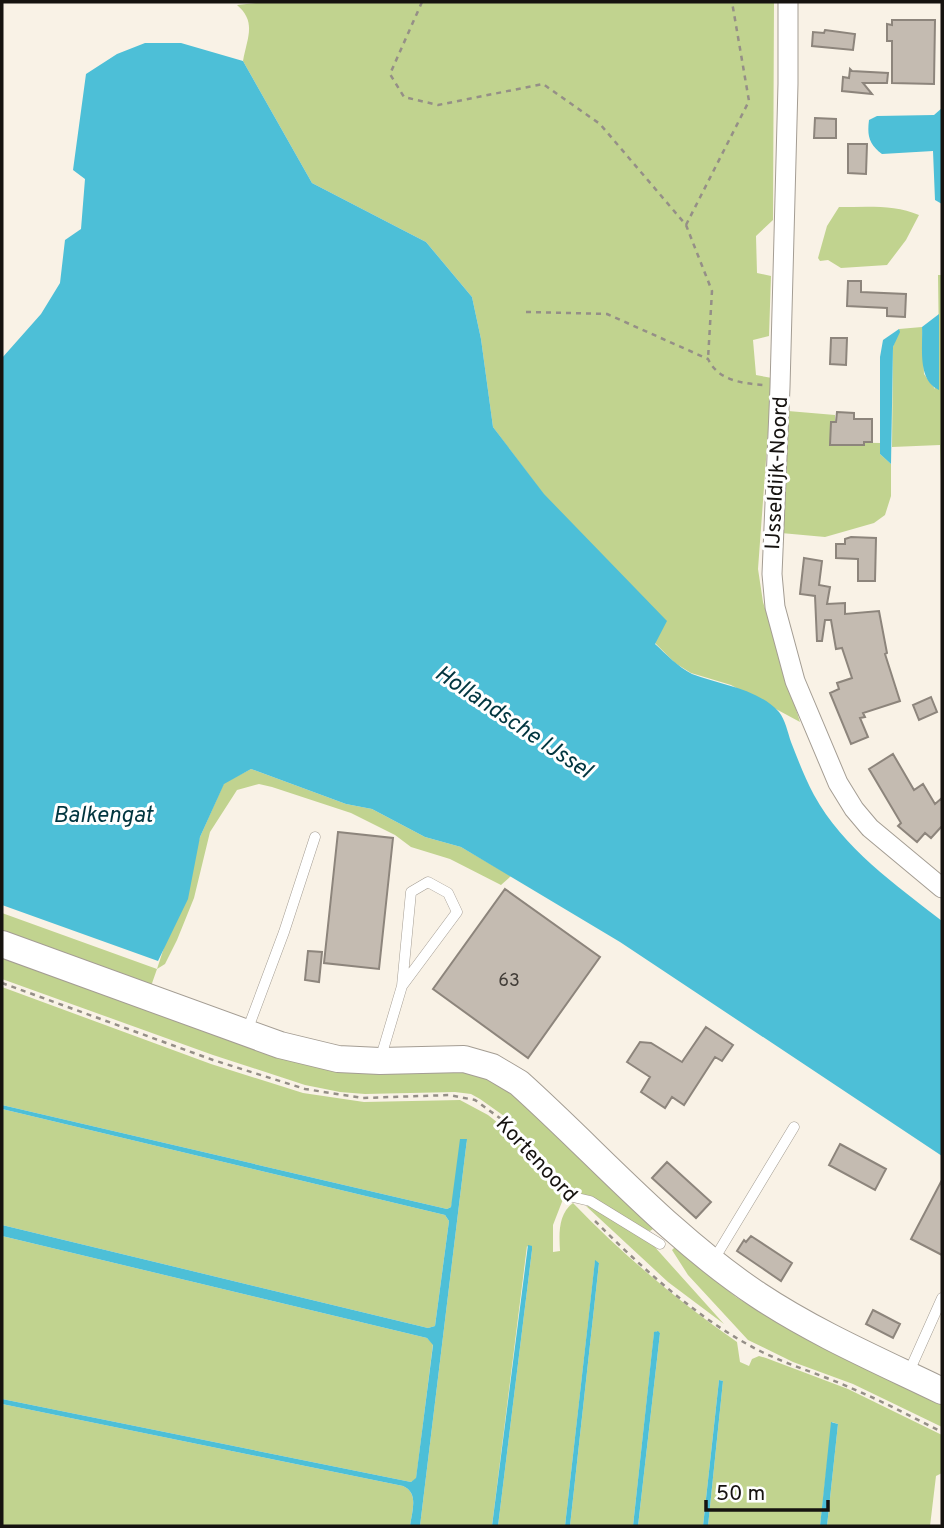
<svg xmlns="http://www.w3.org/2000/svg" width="944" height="1528" font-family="Overpass,sans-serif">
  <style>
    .green { fill: #c1d38f }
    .water { fill: #4dbfd7 }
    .building { fill: #c4bbb1; stroke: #8d857c; stroke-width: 2 }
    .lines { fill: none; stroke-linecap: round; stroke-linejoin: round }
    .lane-casing { stroke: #a49d93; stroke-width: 11 }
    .street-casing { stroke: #a49d93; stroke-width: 21 }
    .secondary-casing { stroke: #a49d93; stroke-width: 28 }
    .path { stroke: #958f87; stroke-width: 2.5; stroke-dasharray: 5 5; stroke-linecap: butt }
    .lane { stroke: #fff; stroke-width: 10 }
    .street { stroke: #fff; stroke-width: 19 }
    .secondary { stroke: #fff; stroke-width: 26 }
    .labels { text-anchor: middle; stroke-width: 6; stroke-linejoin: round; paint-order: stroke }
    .number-label { font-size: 18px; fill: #423d38 }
    .street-label { font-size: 21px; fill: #161310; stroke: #fff }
    .water-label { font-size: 23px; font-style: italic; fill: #00353f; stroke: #fff }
  </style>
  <rect width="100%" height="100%" fill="#f9f2e6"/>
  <path class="green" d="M265 2H774L773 220 756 236 757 273 771 276 769 336 753 340 756 375 772 378 758 569 763 602 800 722 731 685 691 673 675 663 655 643 493 427 481 339 472 297 426 242 312 183 243 61C247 38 257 22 237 5Z
    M839 207C865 207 894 204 919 215L906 240 887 265 841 268 828 260 820 261 818 258 827 226Z
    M938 275H942V513L940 445 892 447 893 347 899 329 922 327 924 374 935 389 939 347Z
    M788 411 835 415V442L880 443V454L891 464V496L885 515 874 523 825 537 781 533Z
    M251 769 346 804 372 809 425 837 461 847 511 876 501 885 450 859 411 847 395 835 351 813 272 787 259 784 237 790 210 832 194 898 177 940 165 964 157 969 150 989 2 935V913L157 969 200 837 224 783Z
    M2 951 277 1053 455 1067 502 1082 656 1227 650 1231 636 1226 592 1198 572 1192 531 1142 504 1116 480 1099 471 1094 455 1092 365 1094 340 1092 305 1085 213 1055 2 979Z
    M2 987 211 1064 303 1093 364 1102 460 1100 488 1115 512 1134 565 1194 553 1225V1252L560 1251C559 1234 558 1214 573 1203 623 1255 678 1301 737 1342L740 1362 749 1366 752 1359 759 1356 766 1358 848 1389 942 1435V1473L936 1476 930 1526H827L838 1424 832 1422 820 1526H708L723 1381 719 1380 703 1526H638L660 1333 657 1331 654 1333 633 1526H570L599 1263 595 1261 565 1526H498L532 1250 527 1246 492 1526H420L467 1139 451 1207 447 1209 2 1105Z
    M2 1109 445 1215 449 1221 435 1326 428 1328 2 1225Z
    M586 1206 593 1207 653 1245 724 1324 668 1282Z
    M2 1236 427 1338 433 1344 416 1479 411 1482 2 1399Z
    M675 1247 736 1297 802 1337 942 1400V1427L853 1384 793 1362 748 1340 688 1275 672 1250Z
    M2 1404 403 1486C419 1493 412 1511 410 1526H2Z"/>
  <path class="water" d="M145 43H181L243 61 312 183 426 242 472 297 481 339 493 427 544 494 667 621 655 644C666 654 678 667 692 674 720 685 757 688 779 712 785 719 788 733 791 742 798 760 805 778 814 795 843 848 896 885 942 921V1156L620 942 461 847 425 837 372 809 346 804 251 769 224 784 200 837 188 899 158 961 2 905V358L41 314 60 283 65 240 81 229 85 179 73 170 86 74 117 54Z
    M942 108V204L935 200 933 151 882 154C869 144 867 136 869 120L877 116 934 115Z
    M939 314V390C917 380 923 348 922 327Z
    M899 329 900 332 893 347 891 464 880 454V357L883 340Z
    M2 1105 447 1209 451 1207 460 1139H467L420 1526H410C412 1511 419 1493 403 1486L2 1404V1399L411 1482 416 1478 433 1345 427 1338 2 1236V1225L428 1328 435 1326 449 1221 445 1215 2 1109Z
    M528 1245 532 1246V1250L498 1526H492Z
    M595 1260 599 1263 570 1526H565Z
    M658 1331 660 1333 638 1526H633L654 1332Z
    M719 1380 723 1381 708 1526H703Z
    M831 1422 838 1424 827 1526H820Z"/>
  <path class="building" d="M892 20H935L934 84 892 83V41H887V24L892 25Z
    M825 30 855 34 853 50 812 46 813 32 824 33Z
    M850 69 852 71 888 73 887 83H863L872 94 842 91 843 77 849 78Z
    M815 118 836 119V138H814Z
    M848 144H867L866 174 848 173Z
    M848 281H861V292L906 294 905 317 887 316V308L847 306Z
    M831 338H847L846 365 830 364Z
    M837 412 854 413V419H872V442H864V445H830L831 422H836Z
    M851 537 876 538 875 581H858V559L836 558V544H845V539Z
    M804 558 822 561 819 585 830 587 827 604 845 603V614L879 611 887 653 885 654 900 701 863 713 865 717 860 718 868 737 851 744 830 693 839 689 837 683 852 678 842 648 836 649 831 620H825L822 641H817L815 596 800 594Z
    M931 697 937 712 919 720 913 705Z
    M893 754 914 790 923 784 935 804 942 798V826L931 838 925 833 917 842 898 826 901 823 869 769Z
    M338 832 393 838 379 969 324 963Z
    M505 889 600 957 528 1058 433 989Z
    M308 951 322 952 319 982 305 980Z
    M706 1027 733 1045 722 1061 715 1057 684 1105 672 1097 665 1108 641 1092 650 1077 627 1062 640 1042 651 1043 682 1062Z
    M840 1144 886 1169 875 1190 829 1165Z
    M667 1162 711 1202 696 1218 652 1178Z
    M942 1180V1255L911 1239Z
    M751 1236 792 1263 781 1281 737 1251 744 1240 746 1242Z
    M873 1310 900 1324 893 1338 866 1324Z"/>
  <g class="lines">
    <defs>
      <path id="lane" d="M247 1031 284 932 315 837
        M380 1060 402 986 411 892 428 882 448 893 457 912 402 986
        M573 1197 590 1201 660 1244
        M713 1261 794 1127
        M908 1374 942 1298"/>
      <path id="street" d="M788 2V84L780 387 772 574 775 607 795 681 838 783 854 809 870 828 942 888"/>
      <path id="secondary" d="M2 944 280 1045 338 1059 380 1061 464 1059 492 1067 519 1083C598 1154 669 1236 758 1295 815 1333 880 1361 942 1391"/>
    </defs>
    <use href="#lane" class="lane-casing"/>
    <use href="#street" class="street-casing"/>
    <use href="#secondary" class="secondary-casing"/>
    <path class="path" d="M422 2 390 74 404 97 438 105 543 84 600 124 686 225 712 291 708 359
      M686 225 749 101 732 2
      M526 312 607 314 708 359C719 381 741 383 763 385
      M2 983 213 1060 305 1089 363 1098 449 1095 475 1100 512 1127 565 1188
      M595 1221C644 1270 700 1321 762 1352 791 1366 822 1375 851 1388 882 1401 912 1417 942 1432"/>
    <use href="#lane" class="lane"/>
    <use href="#street" class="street"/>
    <use href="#secondary" class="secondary"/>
  </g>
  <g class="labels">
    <g class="number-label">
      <text x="509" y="986">63</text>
    </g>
    <g class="street-label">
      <text transform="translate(776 473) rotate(-87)" y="7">IJsseldijk-Noord</text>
      <text transform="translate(537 1159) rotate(47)" y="7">Kortenoord</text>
    </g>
    <g class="water-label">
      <text transform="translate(514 721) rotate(34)" y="8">Hollandsche IJssel</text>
      <text x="103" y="822">Balkengat</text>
    </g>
  </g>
  <rect width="944" height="1528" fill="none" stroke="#161310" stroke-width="7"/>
  <path d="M706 1500v10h122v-10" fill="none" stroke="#161310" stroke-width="3.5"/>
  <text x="716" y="1500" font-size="21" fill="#161310" stroke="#ffffff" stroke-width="5" paint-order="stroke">50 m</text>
</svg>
